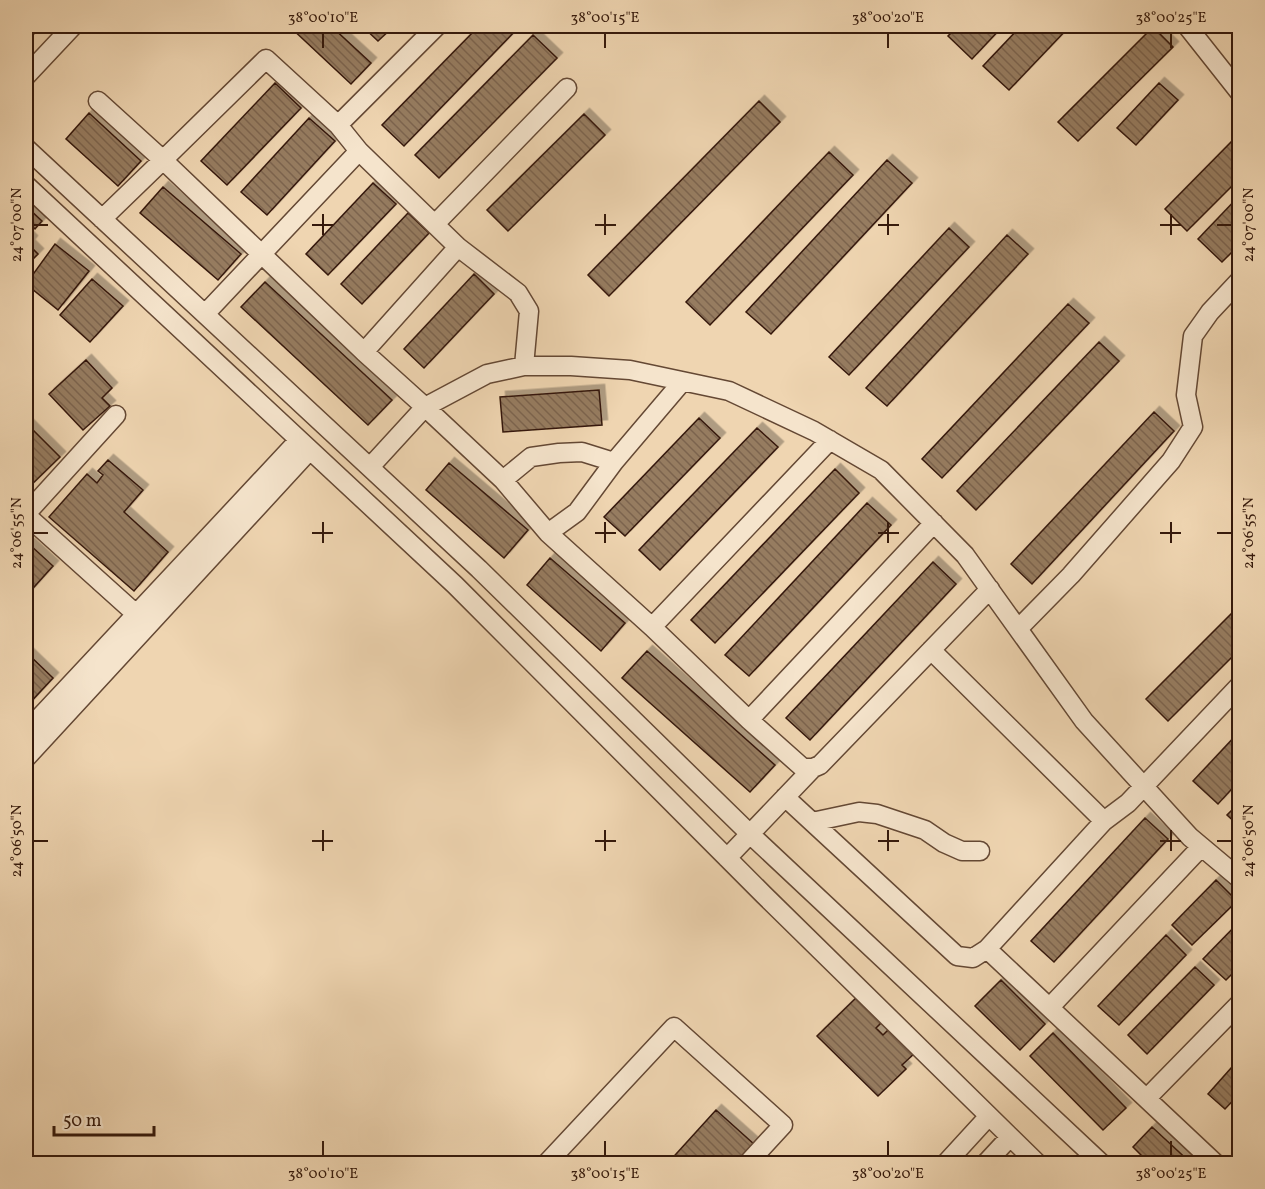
<svg xmlns="http://www.w3.org/2000/svg" width="1265" height="1189" font-family="Vollkorn,serif">
  <style>
    .building { fill: url(#building-back-hatch); stroke: #35190b; stroke-width: 1.5; filter: url(#shadow) }
    .lines { fill: none; stroke-linecap: round; stroke-linejoin: round }
    .minor-casing { stroke: #644834; stroke-width: 21 }
    .minor { stroke: #f5e4cc; stroke-width: 18 }
    .ticks { fill: none; stroke: #35190b; stroke-width: 2 }
    .neatline { fill: none; stroke: #35190b; stroke-width: 2 }
    .ticks-label { font-size: 15px; text-anchor: middle; fill: #35190b }
  </style>
  <defs>
    <pattern id="building-back-hatch" width="6" height="6" patternUnits="userSpaceOnUse" patternTransform="scale(1.5)"><rect width="6" height="6" fill="#967b61"/><path d="M-1 5l2 2M0 0l6 6M5-1l2 2" fill="none" stroke="#7b644e"/></pattern>
    <filter id="shadow"><feDropShadow dx="5.5" dy="-5.5" stdDeviation="0" flood-color="#0004"/></filter>
  </defs>
  <rect width="100%" height="100%" fill="#efd5b1"/>
  <filter id="stains"><feTurbulence type="fractalNoise" baseFrequency=".00333" numOctaves="4"/><feColorMatrix values="0 0 0 0 .2 0 0 0 0 .09 0 0 0 0 .02 0 0 0 .5 -.17"/></filter>
  <radialGradient id="worn" r=".72"><stop offset=".6" stop-color="#630" stop-opacity="0"/><stop offset="1" stop-color="#630" stop-opacity=".3"/></radialGradient>
  <path class="building" d="M289 26H331L371 63 351 84Z
    M362 26H394L378 41Z
    M479 26H520L404 146 382 125Z
    M958 26H1003L972 59 948 36Z
    M1021 26H1070L1009 90 983 66Z
    M1153 27 1173 47 1078 141 1058 122Z
    M533 35 557 58 439 178 415 155Z
    M275 83 301 108 227 185 201 161Z
    M1159 83 1178 100 1136 145 1117 128Z
    M759 101 780 122 609 296 588 275Z
    M89 113 141 161 118 186 66 139Z
    M584 114 605 135 508 231 487 210Z
    M309 118 335 141 267 215 241 192Z
    M1237 136 1240 138V178L1187 231 1165 209Z
    M829 152 853 175 710 325 686 302Z
    M887 160 912 183 771 334 746 312Z
    M373 183 396 204 328 275 306 254Z
    M163 187 241 254 218 280 140 213Z
    M1240 195V244L1222 262 1198 239Z
    M26 206 42 221 35 229 31 225 26 230Z
    M408 213 429 233 362 304 341 284Z
    M949 228 969 247 849 375 829 357Z
    M26 235 32 241 29 245 38 254 26 266Z
    M1007 235 1028 254 887 406 866 388Z
    M55 244 89 271 58 310 26 284Z
    M474 274 494 294 424 368 404 349Z
    M92 279 123 306 90 342 60 315Z
    M265 282 392 400 368 425 241 307Z
    M1068 304 1089 323 942 478 922 459Z
    M1099 342 1119 361 976 510 957 491Z
    M86 360 112 388 102 398 110 406 83 430 49 394Z
    M599 390 602 425 503 432 500 397Z
    M1154 412 1174 431 1032 584 1011 564Z
    M699 418 720 438 625 536 604 517Z
    M26 423 60 457 29 487 26 483Z
    M757 428 778 447 660 570 639 550Z
    M108 460 143 490 124 512 168 552 134 591 49 517 87 474 97 483 103 475 98 471Z
    M449 463 528 530 504 558 426 490Z
    M835 469 859 493 715 643 691 620Z
    M867 503 891 525 749 676 725 655Z
    M29 544 53 566 26 596V548Z
    M550 558 625 623 601 651 527 585Z
    M933 562 956 584 810 740 786 718Z
    M1240 605V649L1168 721 1146 699Z
    M647 651 775 765 750 792 622 678Z
    M26 652 53 678 26 707Z
    M1240 731V780L1218 804 1193 781Z
    M1240 802V827L1227 815Z
    M1145 818 1168 839 1054 962 1031 941Z
    M1216 880 1237 901 1192 945 1172 925Z
    M1240 921V966L1226 980 1203 959Z
    M1166 935 1186 955 1119 1025 1098 1006Z
    M1195 967 1214 985 1147 1054 1128 1035Z
    M1001 980 1045 1024 1020 1050 975 1006Z
    M860 994 885 1019 876 1028 883 1035 892 1026 917 1051 902 1065 906 1069 878 1096 817 1036Z
    M1053 1033 1126 1108 1103 1130 1030 1056Z
    M1240 1058V1093L1225 1109 1208 1094Z
    M716 1110 755 1145 738 1164H667Z
    M1152 1127 1192 1164H1150L1133 1147Z"/>
  <g class="lines">
    <defs>
      <path id="minor" d="M437 26 338 125 266 59 163 160 364 352 425 407 487 374 524 366H571L630 370 729 391 814 431 881 470 965 555 1084 721 1190 837 1240 879
        M1187 26 1240 93
        M26 28 28 26
        M26 76 73 26
        M98 101 163 160 102 219
        M338 125 359 151 458 247 364 352
        M26 148 479 569 750 834 1102 1164
        M26 185 455 585 764 895 1038 1164
        M435 224 567 88
        M458 247 518 293 529 311 524 366
        M205 314 359 151
        M370 467 425 407 503 480 548 533 652 627 749 720 803 768H813L820 765 990 589
        M503 480 531 457 559 453 582 452 614 462 682 382
        M26 514 116 415
        M26 515 136 614
        M548 533 577 512 614 462
        M652 627 830 440
        M1018 629 1071 575 1171 461 1193 427 1186 395 1193 336 1210 312 1240 280
        M931 650 1104 821 1128 803 1240 685
        M749 720 934 523
        M26 732 299 440
        M26 758 310 450
        M785 797 957 956 973 958 987 949 1104 821
        M812 822 859 812 877 814 925 830 944 843 962 851H980
        M727 858 813 768
        M987 949 1216 1164
        M1050 1007 1201 847
        M1147 1098 1240 1003
        M546 1164 674 1027 783 1125 747 1164
        M945 1164 988 1117
        M985 1164 1010 1137"/>
    </defs>
    <use href="#minor" class="minor-casing"/>
    <use href="#minor" class="minor"/>
  </g>
  <path class="ticks" d="M323 33V48M605 33V48M888 33V48M1171 33V48M323 214V235M605 214V235M888 214V235M1171 214V235M33 225H48M312 225H333M595 225H616M878 225H899M1160 225H1181M1217 225H1232M323 522V543M605 522V543M888 522V543M1171 522V543M33 533H48M312 533H333M595 533H616M878 533H899M1160 533H1181M1217 533H1232M323 830V851M605 830V851M888 830V851M1171 830V851M33 841H48M312 841H333M595 841H616M878 841H899M1160 841H1181M1217 841H1232M323 1141V1156M605 1141V1156M888 1141V1156M1171 1141V1156"/>
  <rect width="1265" height="1189" fill="none" stroke="#efd5b1" stroke-width="66"/>
  <path d="M54 1126v9h100v-9" fill="none" stroke="#35190b" stroke-width="3"/>
  <text x="63" y="1126" font-size="18" fill="#35190b" stroke="#f5e4cc" stroke-width="4.5" paint-order="stroke">50 m</text>
  <rect x="33" y="33" width="1199" height="1123" class="neatline"/>
  <g class="ticks-label">
    <text x="323" y="22">38°00'10"E</text>
    <text x="605" y="22">38°00'15"E</text>
    <text x="888" y="22">38°00'20"E</text>
    <text x="1171" y="22">38°00'25"E</text>
    <text transform="translate(16 225) rotate(-90)" y="5">24°07'00"N</text>
    <text transform="translate(1248 225) rotate(-90)" y="5">24°07'00"N</text>
    <text transform="translate(16 533) rotate(-90)" y="5">24°06'55"N</text>
    <text transform="translate(1248 533) rotate(-90)" y="5">24°06'55"N</text>
    <text transform="translate(16 841) rotate(-90)" y="5">24°06'50"N</text>
    <text transform="translate(1248 841) rotate(-90)" y="5">24°06'50"N</text>
    <text x="323" y="1178">38°00'10"E</text>
    <text x="605" y="1178">38°00'15"E</text>
    <text x="888" y="1178">38°00'20"E</text>
    <text x="1171" y="1178">38°00'25"E</text>
  </g>
  <rect width="100%" height="100%" filter="url(#stains)"/>
  <rect width="100%" height="100%" fill="url(#worn)"/>
</svg>
